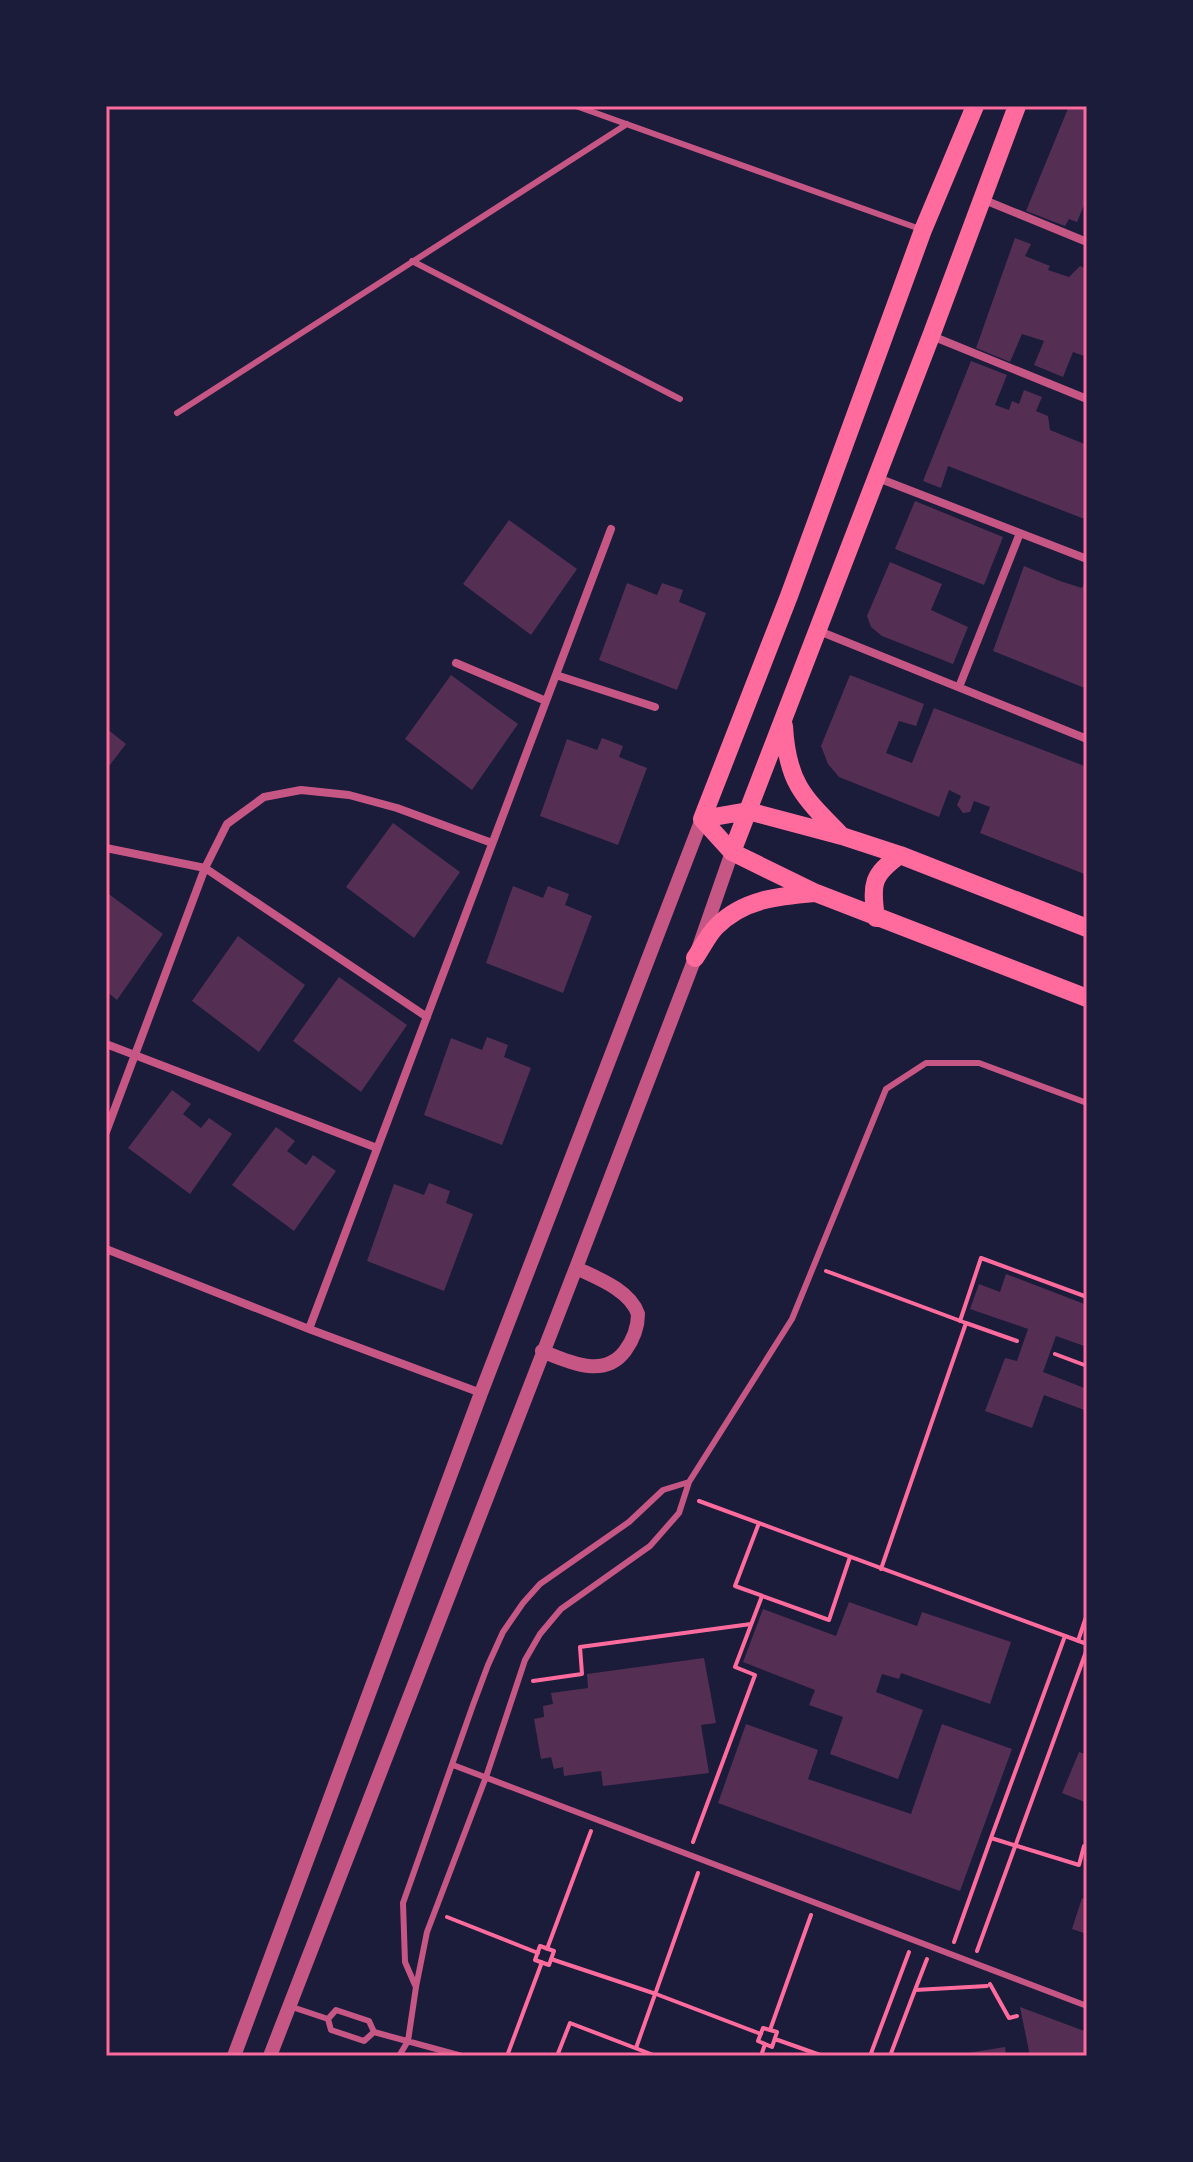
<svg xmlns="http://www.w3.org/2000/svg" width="1193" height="2162" font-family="Helvetica,sans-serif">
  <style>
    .building { fill: #542f53 }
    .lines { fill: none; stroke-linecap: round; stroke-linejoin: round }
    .path { stroke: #ff6b9d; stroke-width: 4 }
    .service { stroke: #c65784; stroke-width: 6 }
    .minor { stroke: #c65784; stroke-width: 8 }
    .tertiary { stroke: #c65784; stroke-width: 14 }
    .primary { stroke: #ff6b9d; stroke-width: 18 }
    .neatline { fill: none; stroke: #ff6b9d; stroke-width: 3 }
  </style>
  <rect width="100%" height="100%" fill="#1b1b3a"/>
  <path class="building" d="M1069 106H1085L1087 120V198L1077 222 1069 219 1065 226 1026 211Z
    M1015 238 1031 244 1025 256 1050 266 1048 270 1069 277 1080 266 1087 269V357L1073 352 1063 377 1034 365 1044 341 1022 334 1010 362 976 348Z
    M971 361 1007 375 995 405 1009 410 1012 401 1019 404 1024 390 1042 397 1036 411 1048 416 1050 430 1087 445V520L948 466 941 488 923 481Z
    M915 501 1003 537 984 585 895 549Z
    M509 520 577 569 531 635 463 584Z
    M890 562 942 584 931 610 968 627 953 664 882 636 871 627 867 616Z
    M1024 566 1060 581 1082 588 1087 576V689L993 651Z
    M627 583 657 595 662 583 683 590 679 602 706 613 677 690 599 660Z
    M451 675 518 724 472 790 405 739Z
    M850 675 924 704 916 726 899 721 886 753 912 763 934 708 1087 767V875L980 833 990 807 974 801 970 812 963 813 957 805 961 796 949 790 939 817 839 777 828 764 821 746Z
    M106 728 126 744 106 770Z
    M602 738 623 746 619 757 647 768 618 845 540 816 567 739 597 750Z
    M393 823 460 872 414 938 346 887Z
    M513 886 543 898 548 886 569 894 565 905 592 916 563 993 486 963Z
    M106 892 163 934 117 1000 106 991Z
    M238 936 305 985 259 1052 192 1001Z
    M339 977 407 1025 361 1092 293 1041Z
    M487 1037 508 1045 504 1057 531 1068 502 1145 424 1115 451 1038 482 1050Z
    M172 1090 191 1104 183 1114 201 1128 209 1118 232 1134 190 1194 128 1148Z
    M276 1127 295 1141 287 1151 306 1165 313 1155 336 1171 294 1231 232 1185Z
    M429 1183 450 1191 446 1203 473 1214 444 1291 367 1261 394 1184 424 1195Z
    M1006 1274 1087 1305V1347L1056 1336 1043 1372 1087 1389V1411L1044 1395 1032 1428 985 1411 1005 1358 1017 1361 1028 1329 970 1309 979 1284 1000 1292Z
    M849 1602 917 1626 922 1612 1011 1642 990 1704 901 1673 899 1679 882 1674 876 1692 923 1710 898 1779 830 1754 843 1717 809 1705 815 1690 743 1662 763 1609 836 1636Z
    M704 1658 716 1723 701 1725 709 1773 603 1786 601 1771 564 1776 563 1767 554 1769 551 1757 541 1759 534 1719 544 1717 543 1706 553 1704 551 1693 588 1688 587 1674Z
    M746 1724 818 1750 808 1779 911 1814 942 1724 1012 1749 960 1891 718 1803Z
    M1079 1752 1087 1755V1803L1062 1793Z
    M1082 1898 1087 1900V1934L1072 1929Z
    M1020 2007 1087 2032V2056H1030Z
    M1005 2047 1006 2056H962V2054Z"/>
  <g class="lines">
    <path class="path" d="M826 1271 966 1323 881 1569
      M960 1321 981 1258 1087 1297
      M966 1323 1017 1341
      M1055 1354 1087 1366
      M699 1501 1087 1644
      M759 1523 735 1586 829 1620 850 1557
      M1078 1641 1087 1614
      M533 1681 582 1674 580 1647 751 1624
      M991 1838 1065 1636
      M693 1842 755 1675 735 1667 762 1596
      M447 1917 538 1953
      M954 1942 991 1838 1079 1865 1084 1846 1087 1847
      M540 1946 554 1951 549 1965 535 1960Z
      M547 1949 591 1831
      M977 1951 1087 1649
      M551 1959 656 1994 761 2034
      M990 1984 1009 2018 1017 2016
      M915 1990 927 1959
      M763 2028 777 2032 772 2047 758 2041Z
      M770 2030 811 1915
      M775 2039 823 2056
      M636 2048 698 1873
      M507 2056 542 1962
      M557 2056 570 2023 656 2056
      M761 2056 765 2044
      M870 2056 909 1952
      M890 2056 915 1990 987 1986"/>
    <path class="service" d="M576 106 920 229
      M412 261 680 399
      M177 413 627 124
      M453 1765 1087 2006
      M415 1985 405 1962 403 1903 473 1705 488 1665 503 1632 523 1603 540 1584 629 1522 663 1490 689 1482
      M289 2006 328 2019
      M328 2019 331 2030 364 2041 374 2032
      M328 2019 336 2010 369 2021 374 2032
      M374 2032 462 2056
      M399 2056 408 2041 416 1987 427 1932 486 1777 525 1660 540 1634 561 1609 650 1546 679 1513 689 1482 792 1319 886 1089 926 1063H979L1087 1103"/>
    <path class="minor" d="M982 199 1087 242
      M932 336 1087 399
      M878 478 1087 559
      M819 631 1087 739
      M456 663 546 701
      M556 675 655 707
      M959 687 1020 533
      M106 848 205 868 427 1017
      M106 1044 377 1148
      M106 1132 205 868 227 824 264 797 301 790 349 795 397 808 492 843
      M106 1249 309 1329 481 1393
      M309 1329 611 529"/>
    <path class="tertiary" d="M542 1351C569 1362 604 1379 625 1351 633 1340 638 1328 638 1314 630 1290 597 1278 576 1268
      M234 2056 481 1393 702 819
      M270 2056 576 1268 695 958 732 852"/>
    <path class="primary" d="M784 726C787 781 802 796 840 834
      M702 819 789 596 923 230 975 106
      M702 819 732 852 816 893 1087 998
      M702 819 748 811 842 836 900 855 1087 928
      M732 852 931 336 1017 106
      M876 918C871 884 872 875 900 855
      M695 958C702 948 708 935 716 927 743 899 779 896 815 893"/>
  </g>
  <rect width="1193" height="2162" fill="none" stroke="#1b1b3a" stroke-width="216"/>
  <rect x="108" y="108" width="977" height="1946" class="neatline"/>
</svg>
